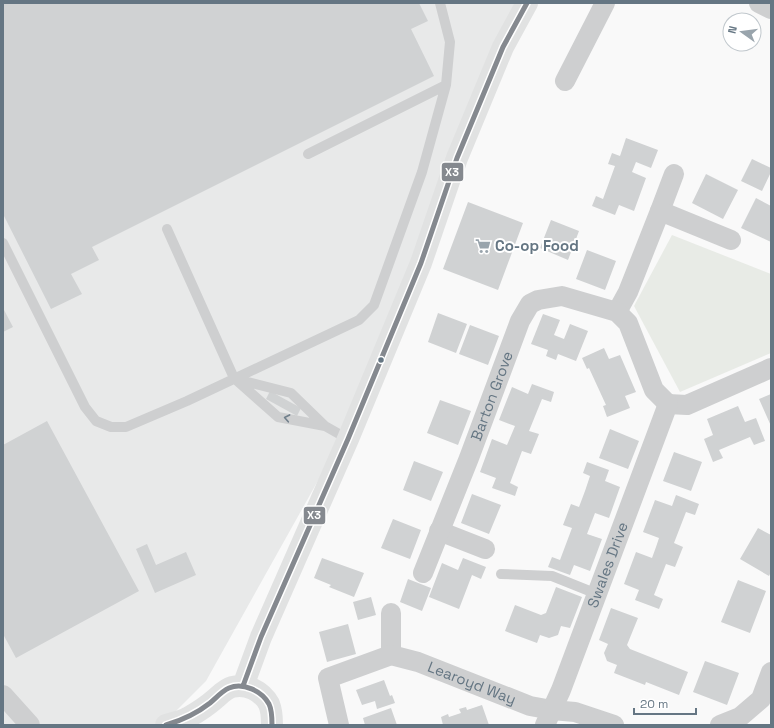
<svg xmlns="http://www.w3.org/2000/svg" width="774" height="728" font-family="'Space Grotesk',sans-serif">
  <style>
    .built { fill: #e8e9e9 }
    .green { fill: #e8ebe6 }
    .building { fill: #d0d2d3 }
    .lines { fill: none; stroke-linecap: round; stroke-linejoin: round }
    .lane { stroke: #cecfd0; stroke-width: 10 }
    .street { stroke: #cecfd0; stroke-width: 20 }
    .secondary { stroke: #e1e2e2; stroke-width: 22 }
    .bus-1-casing { stroke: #fff; stroke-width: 8 }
    .bus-1 { stroke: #85898f; stroke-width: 5 }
    .oneway { stroke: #707f8b }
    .bus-dot { fill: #657683; stroke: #fff; stroke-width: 1.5 }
    .labels { text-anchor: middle; stroke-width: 4; stroke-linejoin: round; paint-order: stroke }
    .poi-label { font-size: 15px; font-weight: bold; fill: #657683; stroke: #fff; text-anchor: start }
    .street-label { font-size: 15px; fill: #657683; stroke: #fff }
    .line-badge { stroke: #fff; stroke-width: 1.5 }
    .badge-label { font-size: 11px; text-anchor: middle; font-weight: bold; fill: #fff }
  </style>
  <rect width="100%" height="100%" fill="#f9f9f9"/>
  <path class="built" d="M3 3H535L461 145 339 443 206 681 162 725H3Z"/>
  <path class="green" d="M672 235 771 274V353L680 392 634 306Z"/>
  <path class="building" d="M3 3H419L428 21 411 29 434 76 92 247 99 260 71 274 82 294 51 309 3 214Z
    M626 138 658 150 651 168 636 162 632 172 646 178 634 211 619 205 615 215 592 206 596 196 603 199 615 166 608 164 612 153 620 156Z
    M752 159 771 168V172L762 191 741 181Z
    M706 174 738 190 723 219 692 203Z
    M756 198 771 206V242L741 228Z
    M468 202 523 223 498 290 443 269Z
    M551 220 579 231 568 260 540 248Z
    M587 250 616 261 605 290 576 279Z
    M3 308 13 327 3 332Z
    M438 313 467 324 456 353 428 342Z
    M543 314 560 320 554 335 564 339 570 324 588 331 576 361 558 354 556 360 546 356 548 350 531 344Z
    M470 325 499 336 488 365 459 354Z
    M604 348 609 359 620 355 636 392 625 396 630 408 607 417 603 406 606 405 589 368 587 369 582 358Z
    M532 384 554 392 551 402 542 399 529 431 539 434 531 454 522 451 510 483 518 487 515 496 492 488 496 478 480 472 492 439 507 445 515 426 499 420 512 387 528 394Z
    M270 391 301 408 297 416 266 399Z
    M771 394V426L759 399Z
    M440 400 471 411 458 445 427 433Z
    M738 406 745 422 756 418 765 441 754 445 750 437 719 450 723 458 713 462 704 439 713 435 707 419Z
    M47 421 139 591 16 658 3 634V471L4 470 3 445Z
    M610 429 639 441 628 469 599 458Z
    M674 452 702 462 691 491 663 481Z
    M414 461 443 472 431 501 403 490Z
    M587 462 609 470 605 481 620 487 609 518 595 513 587 534 602 539 590 571 574 565 570 575 548 567 552 557 560 560 572 528 563 525 571 504 579 507 585 491 590 476 583 473Z
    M472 494 501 505 489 534 461 523Z
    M676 495 699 504 695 515 686 512 674 543 683 547 675 567 666 564 654 595 663 599 659 609 635 600 639 590 624 584 636 552 652 558 656 547 659 538 643 532 655 500 672 506Z
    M393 519 421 530 410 559 381 548Z
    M758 528 771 535V572L769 576 740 559Z
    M147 544 156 565 186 552 196 575 155 593 136 549Z
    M322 558 364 573 354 597 329 587 331 585 314 578Z
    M463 558 486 567 481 579 472 575 459 609 429 597 442 563 458 570Z
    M408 579 431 588 422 611 400 602Z
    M738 580 766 591 750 633 721 622Z
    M556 587 582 597 570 628 561 626 558 635 549 638 540 635 537 643 505 631 515 605 541 615 546 613Z
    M371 597 376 615 358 620 353 602Z
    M611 608 638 618 627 645 630 649 688 672 679 695 646 682 645 685 614 673 617 665 607 661 604 653 608 644 599 640Z
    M348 624 356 654 327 662 319 632Z
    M705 661 739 673 727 705 693 692Z
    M384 680 390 696 392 695 395 703 377 709 375 701 362 705 356 690Z
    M482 705 489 725H443L441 717 448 714 449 717 461 713 459 709 466 707 467 710Z
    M391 708 397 725H365L363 718Z"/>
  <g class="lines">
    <path class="lane" d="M308 154 446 85
      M167 229 234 378 278 417 325 426
      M3 243 85 407 96 421 111 427H126L187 401 359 320 374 305 422 172 446 85 450 42 440 3
      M236 379 291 393 325 426 348 439
      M501 574 552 576 597 594"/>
    <g class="street">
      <path d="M759 3 771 9"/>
      <path d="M565 81 605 3"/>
      <path d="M660 211 674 174"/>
      <path d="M617 312 628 292 660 211 731 240"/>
      <path d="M668 404 687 405 771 368"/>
      <path d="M439 531 485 549"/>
      <path id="s1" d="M423 573 469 458 520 321 530 304 538 300 562 296 617 312 628 323 654 390 668 404"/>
      <path d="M391 613V655"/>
      <path d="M3 695 30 725"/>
      <path id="s2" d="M339 725 328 678 391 655 418 662 530 706 552 710 575 712 614 725"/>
      <path id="s3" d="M545 725 561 690 668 404"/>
      <path d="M720 725 740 717 761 699 771 672"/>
    </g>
    <path class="secondary" d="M243 686 261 637 348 439 421 263 457 158 503 47 527 3
      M166 725C173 723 183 721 189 717 198 712 207 706 215 699 220 695 225 689 232 687 246 683 262 691 269 704 272 711 272 718 272 725"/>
    <defs>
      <path id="bus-1" d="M243 686 261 637 348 439 421 263 457 158 503 47 527 3
        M166 725C183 720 196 714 210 703 216 698 222 691 229 688 243 682 262 691 269 704 272 710 272 718 272 725"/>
    </defs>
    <use href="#bus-1" class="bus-1-casing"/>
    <use href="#bus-1" class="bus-1"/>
  </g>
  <defs><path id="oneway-chevron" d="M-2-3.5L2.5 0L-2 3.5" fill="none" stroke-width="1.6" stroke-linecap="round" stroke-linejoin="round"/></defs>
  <use class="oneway" href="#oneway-chevron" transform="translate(287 418) rotate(-169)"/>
  <defs>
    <symbol id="supermarket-bare" viewBox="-9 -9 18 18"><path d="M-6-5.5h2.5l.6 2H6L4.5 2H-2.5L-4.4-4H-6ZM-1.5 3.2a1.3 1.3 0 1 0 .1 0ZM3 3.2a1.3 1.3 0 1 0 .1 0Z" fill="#99a4ac" stroke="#fff" stroke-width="2.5" paint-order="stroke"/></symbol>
  </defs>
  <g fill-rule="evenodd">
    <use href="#supermarket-bare" x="472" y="235" width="22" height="22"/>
  </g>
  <circle class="bus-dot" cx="381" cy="360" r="3.5"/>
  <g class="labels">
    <g class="poi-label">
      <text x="495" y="251">Co-op Food</text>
    </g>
    <g class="street-label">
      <text dy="5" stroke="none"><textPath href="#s1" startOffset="190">Barton Grove</textPath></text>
      <text dy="5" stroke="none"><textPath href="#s3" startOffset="172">Swales Drive</textPath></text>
      <text dy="5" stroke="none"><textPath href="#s2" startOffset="201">Learoyd Way</textPath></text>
    </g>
  </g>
  <g class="line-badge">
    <rect x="441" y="162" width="23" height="20" rx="4" fill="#85898f"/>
    <rect x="303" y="506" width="23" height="19" rx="4" fill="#85898f"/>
  </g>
  <g class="badge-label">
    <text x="452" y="176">X3</text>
    <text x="314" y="519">X3</text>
  </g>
  <rect width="774" height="728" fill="none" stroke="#657683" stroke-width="8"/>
  <g transform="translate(742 32) rotate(284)"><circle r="19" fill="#ffffff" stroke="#c1c8cd"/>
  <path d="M0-3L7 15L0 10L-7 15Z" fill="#99a4ac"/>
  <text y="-6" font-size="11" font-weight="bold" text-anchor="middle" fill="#657683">N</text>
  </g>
  <path d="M634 708v6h62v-6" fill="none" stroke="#657683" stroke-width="2"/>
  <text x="640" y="708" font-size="12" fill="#657683" stroke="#ffffff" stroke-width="3" paint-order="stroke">20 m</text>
</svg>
